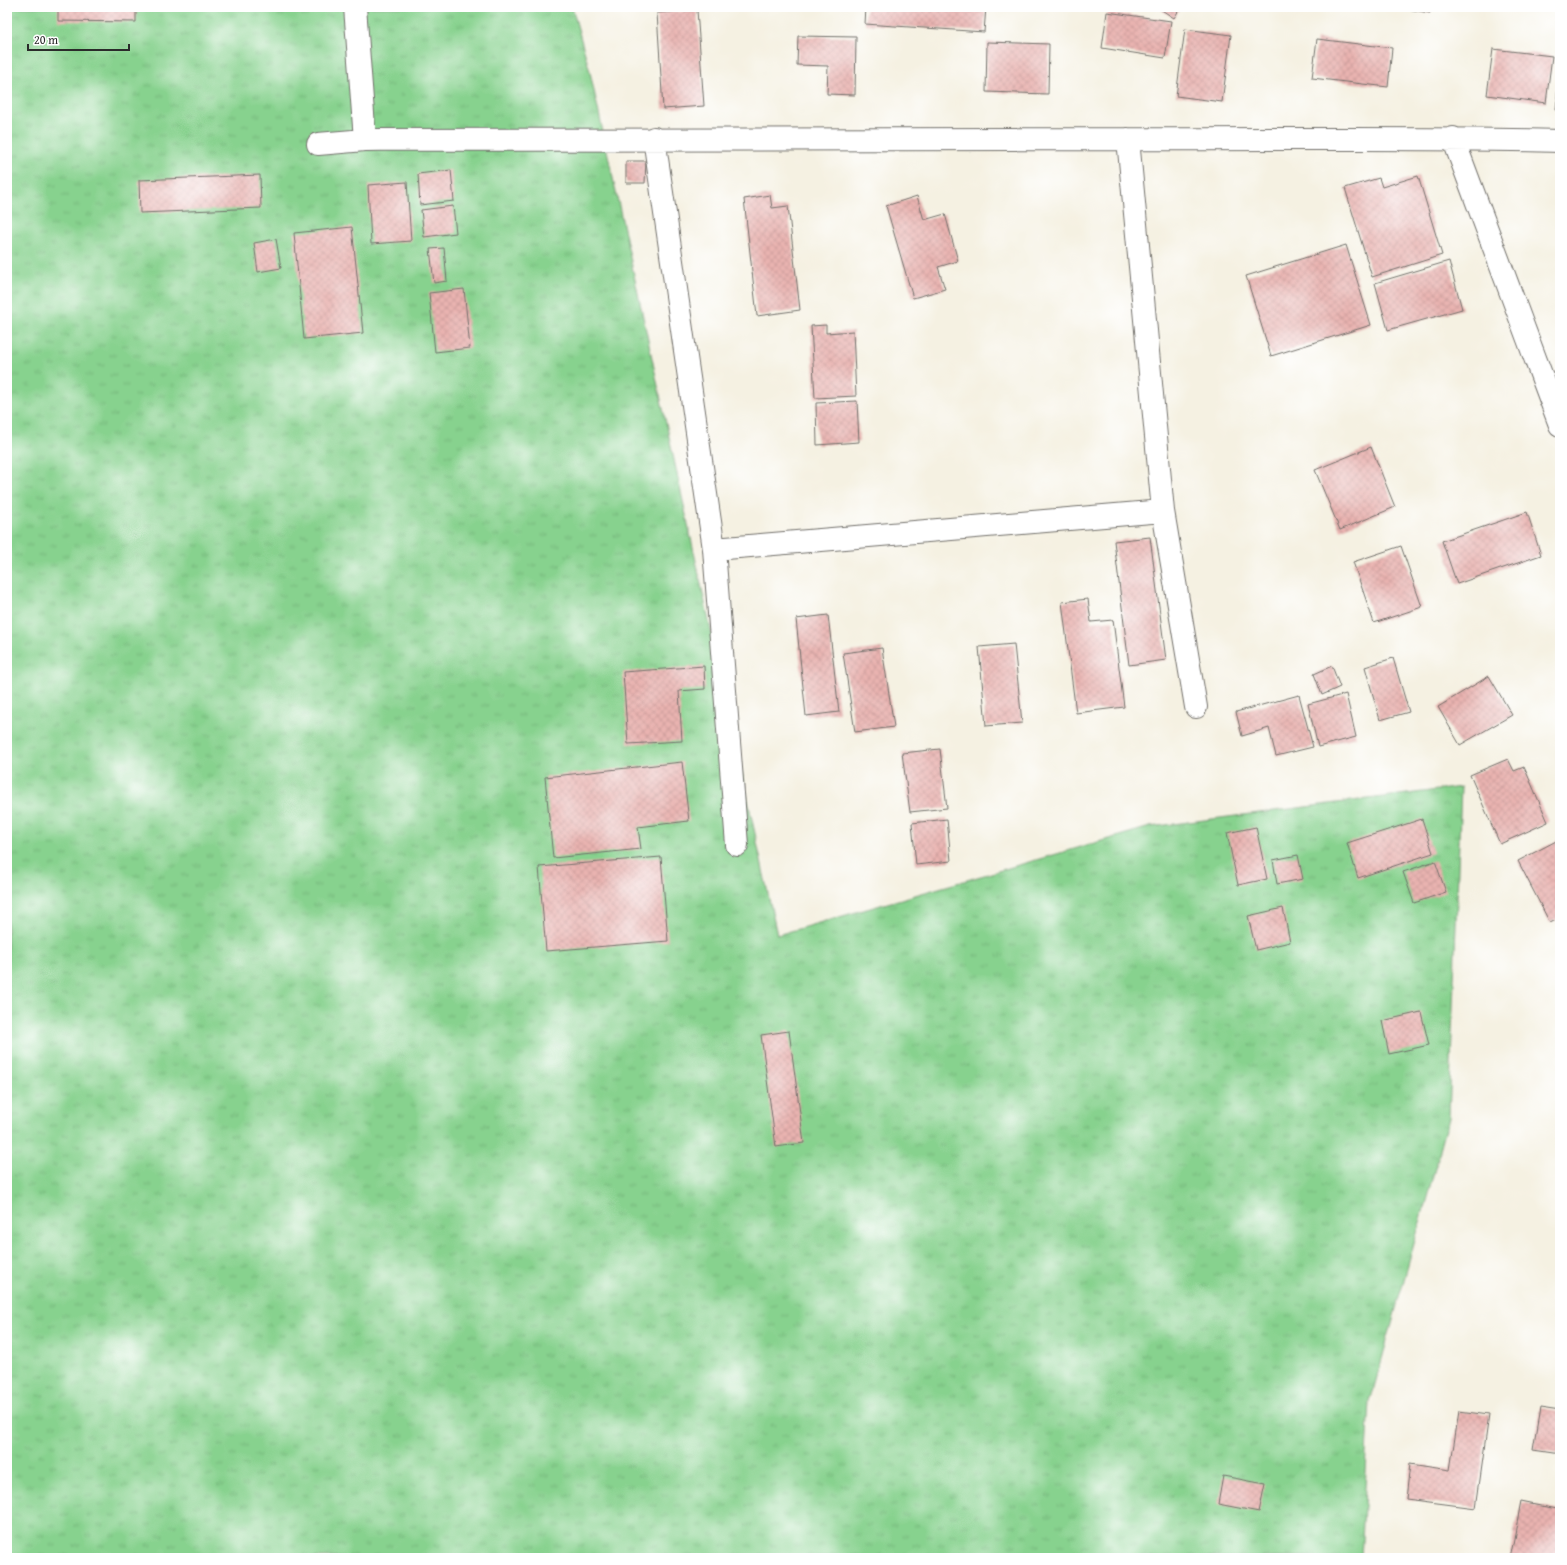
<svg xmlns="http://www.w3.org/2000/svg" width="1567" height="1565" font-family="'Gentium Book Plus',serif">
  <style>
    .grass { fill: url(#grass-tufts); stroke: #597e5c }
    .building { fill: url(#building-cross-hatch) }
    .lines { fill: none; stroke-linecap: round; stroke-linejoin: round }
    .street-casing { stroke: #72706b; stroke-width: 24 }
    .street { stroke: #fff; stroke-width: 22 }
  </style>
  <defs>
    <pattern id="grass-tufts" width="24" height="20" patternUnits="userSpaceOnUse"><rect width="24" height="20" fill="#87d28e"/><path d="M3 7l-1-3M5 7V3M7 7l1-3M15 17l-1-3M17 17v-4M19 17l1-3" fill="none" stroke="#75b47b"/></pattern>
    <pattern id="building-cross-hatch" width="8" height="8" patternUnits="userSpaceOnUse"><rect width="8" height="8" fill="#e9b3b0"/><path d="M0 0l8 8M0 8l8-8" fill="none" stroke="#c89a98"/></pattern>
  </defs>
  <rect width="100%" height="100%" fill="#fff"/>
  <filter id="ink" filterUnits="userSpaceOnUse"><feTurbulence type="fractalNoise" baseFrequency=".025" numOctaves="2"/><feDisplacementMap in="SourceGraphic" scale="8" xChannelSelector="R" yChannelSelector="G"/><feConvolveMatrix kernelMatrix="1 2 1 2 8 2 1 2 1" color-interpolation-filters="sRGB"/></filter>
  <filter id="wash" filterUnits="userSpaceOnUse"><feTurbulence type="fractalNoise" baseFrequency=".012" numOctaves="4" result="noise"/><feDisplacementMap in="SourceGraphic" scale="16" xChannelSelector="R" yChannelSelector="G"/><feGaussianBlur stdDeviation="0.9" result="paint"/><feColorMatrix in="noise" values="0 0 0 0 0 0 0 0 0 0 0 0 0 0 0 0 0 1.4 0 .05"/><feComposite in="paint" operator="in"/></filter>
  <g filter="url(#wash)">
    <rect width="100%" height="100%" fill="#f5f1e2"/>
    <path class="grass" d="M7 7H572L590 72 777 935 1150 827 1461 787 1449 1118 1370 1402 1361 1558H7Z"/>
    <g id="blocks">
      <path class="building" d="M58 7H136V22L58 21Z
        M866 7H986L984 32 865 24Z
        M1157 7H1181L1174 18Z
        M1396 7H1431L1430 13Z
        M697 10 704 106 663 109 657 13Z
        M1107 12 1171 21 1165 58 1102 48Z
        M1185 29 1231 35 1222 102 1176 96Z
        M798 36 856 37 855 95 827 94 828 66 797 65Z
        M1317 39 1392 48 1388 87 1312 78Z
        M987 42 1049 44 1048 94 986 92Z
        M1493 49 1552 56 1546 103 1487 95Z
        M1559 68H1560V112L1556 111Z
        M626 161H646L645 183H626Z
        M451 170 454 201 420 205 418 174Z
        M260 175 261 208 140 213 139 180Z
        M1418 176 1442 255 1372 277 1345 188 1379 178 1382 187Z
        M407 182 411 241 371 244 368 185Z
        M770 195 772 208 788 206 800 310 757 316 744 199Z
        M917 196 924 220 945 214 958 261 938 267 945 289 913 298 886 206Z
        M453 206 456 233 424 237 421 210Z
        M352 227 363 333 304 339 294 233Z
        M276 239 281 268 258 272 254 243Z
        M1346 245 1371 325 1271 356 1246 276Z
        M444 248 447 281 434 283 430 249Z
        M1449 261 1462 309 1388 330 1375 283Z
        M464 289 470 348 435 352 429 293Z
        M826 325V333L853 331 856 396 815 398 811 326Z
        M857 401 859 442 817 445 816 403Z
        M1371 447 1395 507 1340 530 1315 470Z
        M1527 512 1541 555 1457 584 1442 541Z
        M1150 537 1166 660 1129 665 1114 541Z
        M1401 546 1422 607 1374 623 1353 562Z
        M1088 599 1091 622 1113 620 1124 707 1076 713 1062 602Z
        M828 615 839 712 806 716 796 619Z
        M1014 644 1022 723 986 726 979 647Z
        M882 648 894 727 855 732 843 653Z
        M1393 658 1409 712 1380 720 1365 667Z
        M704 666 705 689 679 691 682 741 628 744 623 672Z
        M1332 666 1340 687 1322 695 1314 674Z
        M1489 676 1512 715 1460 745 1438 707Z
        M1346 694 1356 737 1318 747 1308 704Z
        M1299 695 1313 747 1276 756 1269 728 1242 736 1236 712Z
        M940 749 947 808 910 812 902 753Z
        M1508 759 1514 771 1524 767 1548 822 1500 844 1470 775Z
        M682 762 689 821 638 827 641 849 553 858 545 777Z
        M947 819 951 861 916 865 912 823Z
        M1422 819 1433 853 1358 878 1347 843Z
        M1256 827 1267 879 1238 885 1227 833Z
        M1560 839V918L1550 923 1518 861Z
        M1298 855 1303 879 1277 884 1273 860Z
        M661 857 668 941 546 951 539 867Z
        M1435 861 1446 892 1414 903 1403 872Z
        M1283 908 1290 942 1256 950 1248 916Z
        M1421 1012 1429 1045 1389 1054 1382 1021Z
        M789 1031 804 1143 776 1147 761 1035Z
        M1540 1407 1560 1410V1453L1533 1449Z
        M1459 1411 1489 1415 1476 1508 1406 1499 1410 1464 1450 1470Z
        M1223 1476 1265 1484 1259 1512 1218 1504Z
        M1521 1502 1560 1510V1557L1545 1554 1544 1558H1510Z"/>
    </g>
  </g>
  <g filter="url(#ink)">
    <use href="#blocks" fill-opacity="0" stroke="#72706b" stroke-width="1"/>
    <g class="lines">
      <defs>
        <path id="street" d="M355 7 365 140
          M654 138 714 549 737 845
          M1453 138 1560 425
          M1128 139 1163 511 1196 707
          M318 144 365 140C619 138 873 139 1128 139 1272 140 1416 137 1560 141
          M714 549 1163 511"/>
      </defs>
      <use href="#street" class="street-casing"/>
      <use href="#street" class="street"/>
    </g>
  </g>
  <rect width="1567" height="1565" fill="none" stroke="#fff" stroke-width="24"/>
  <path d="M28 44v6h101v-6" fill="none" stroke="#2b2b2b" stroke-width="2"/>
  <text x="34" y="44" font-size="12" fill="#2b2b2b" stroke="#ffffff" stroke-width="3" paint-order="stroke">20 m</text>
</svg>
